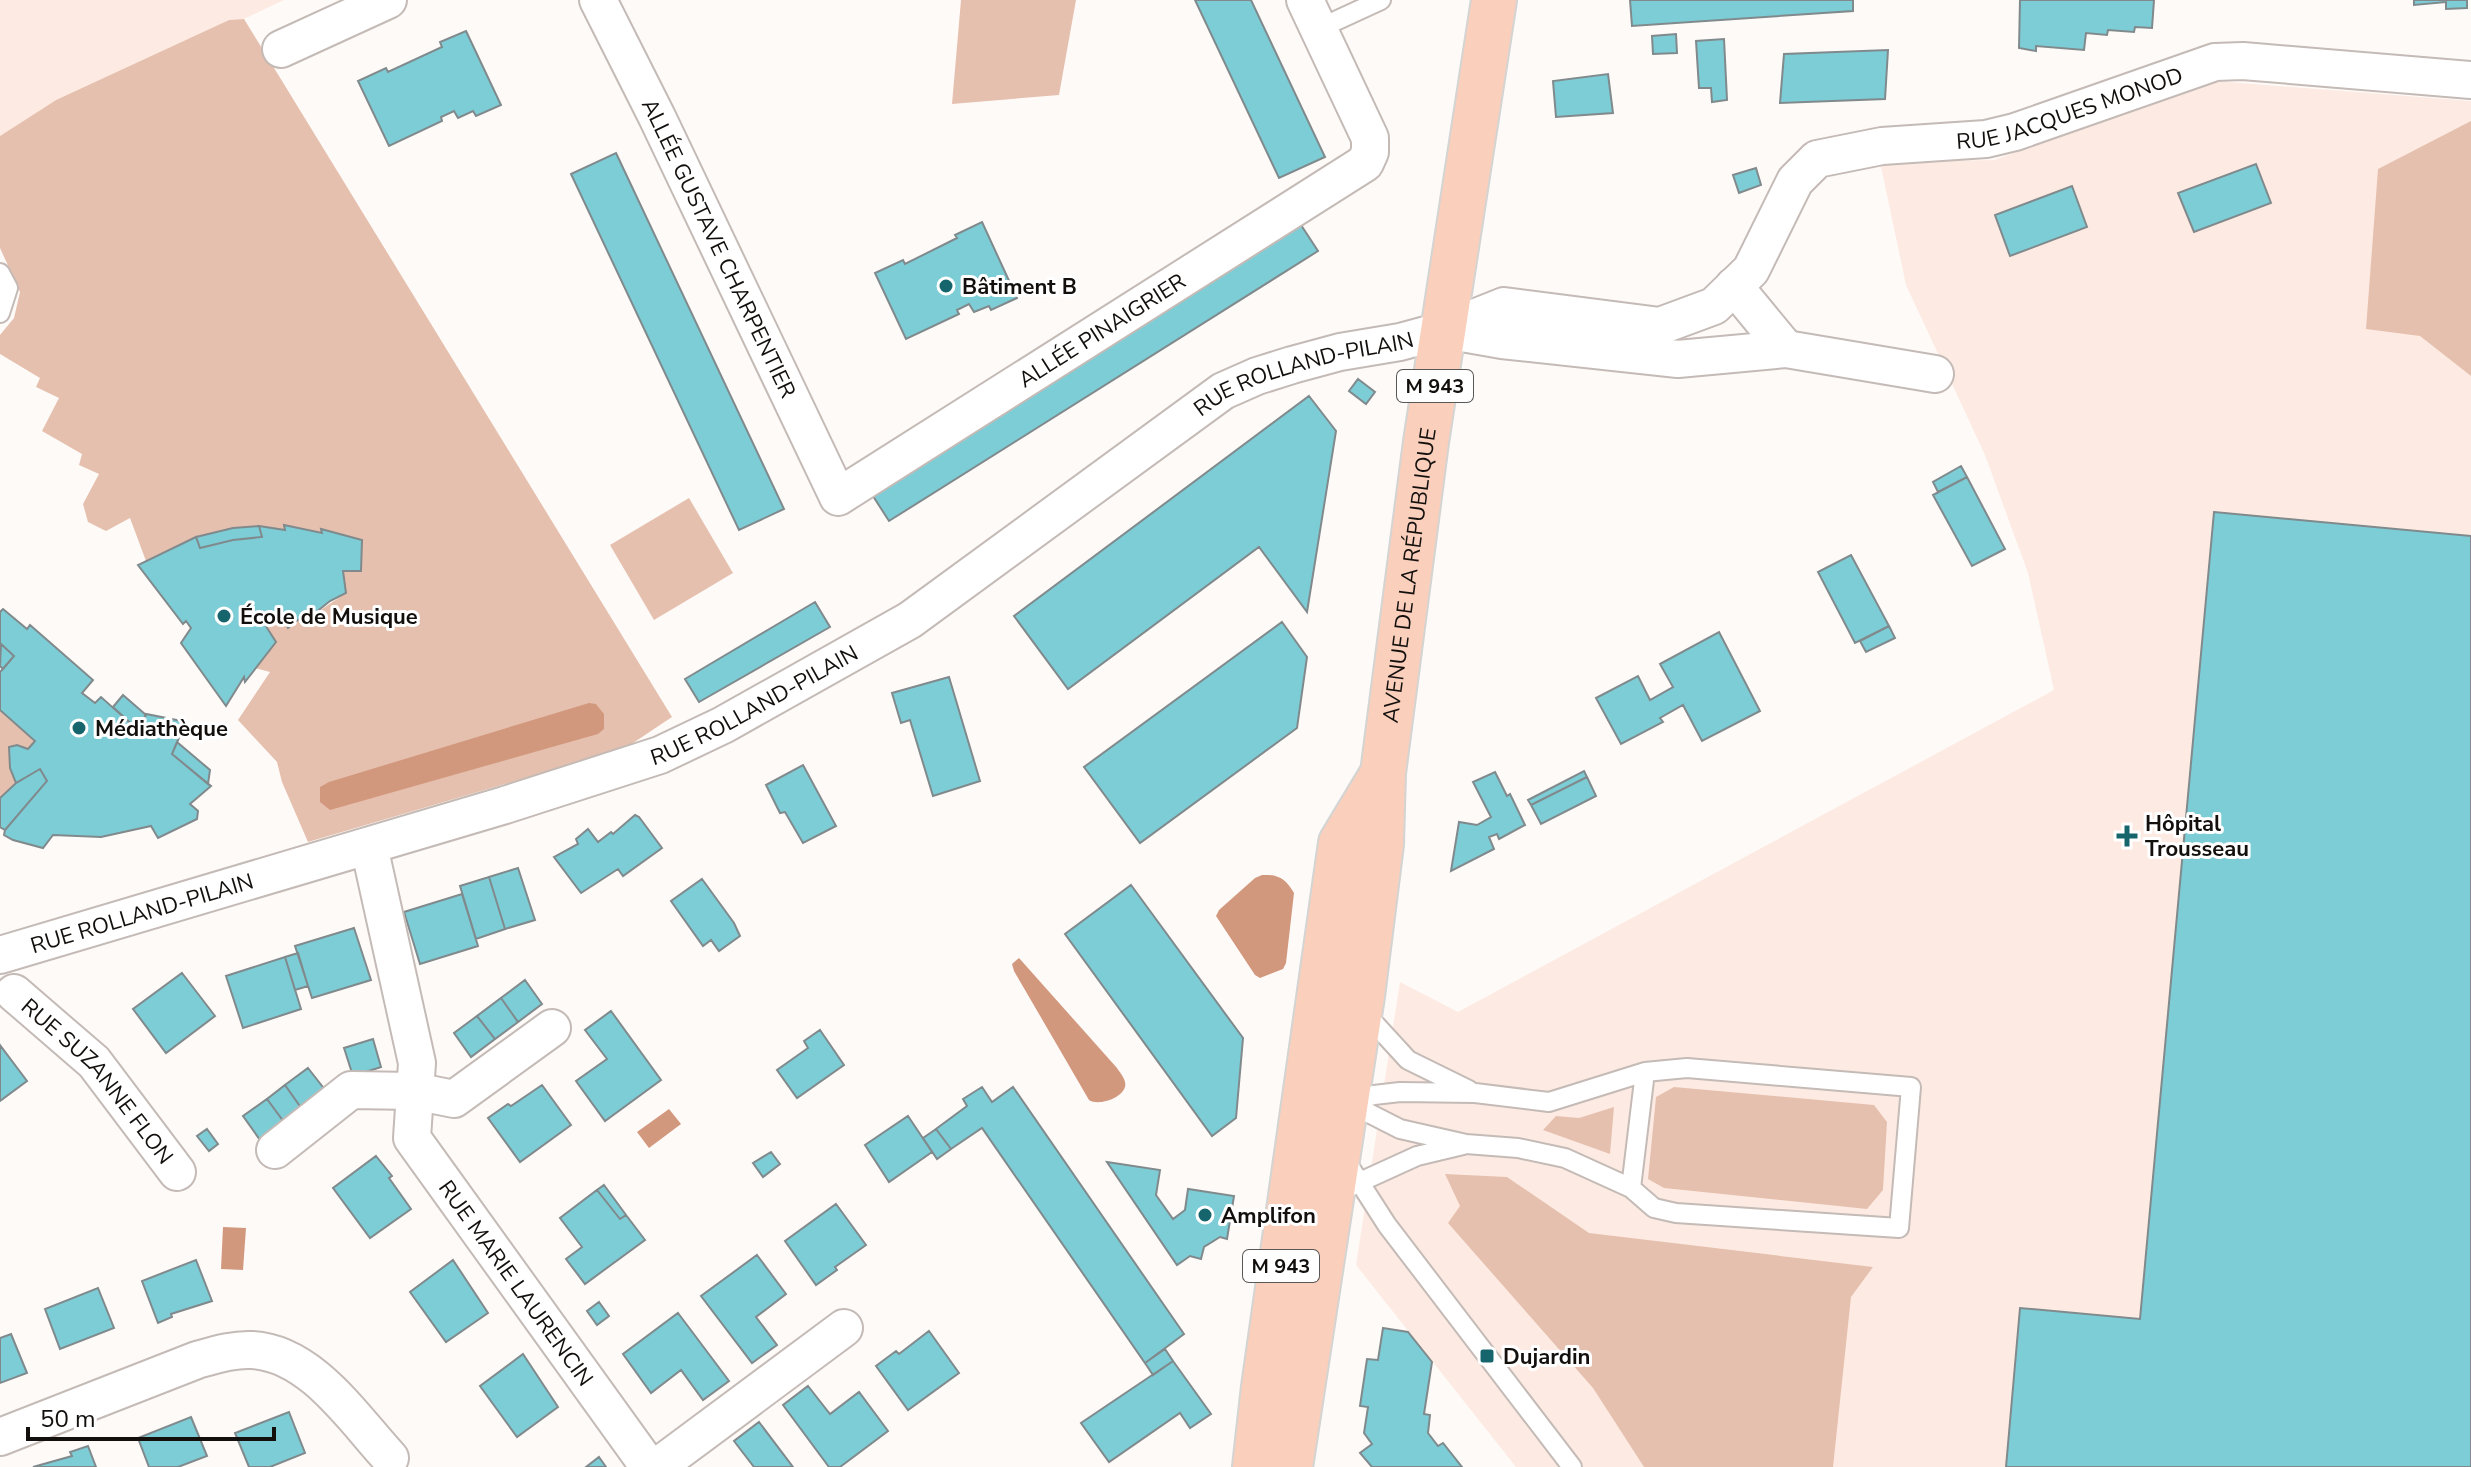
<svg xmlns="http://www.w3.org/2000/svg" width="2471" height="1467" font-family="'Nunito Sans',sans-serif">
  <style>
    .built { fill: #fdebe3 }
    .green { fill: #e6c0ae }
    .water { fill: #d2987d }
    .building { fill: #7dcdd7; stroke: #808a8c; stroke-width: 2 }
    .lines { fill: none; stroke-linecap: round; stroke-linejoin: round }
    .service-casing { stroke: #c4bab6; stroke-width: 22 }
    .minor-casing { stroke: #c4bab6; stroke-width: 40 }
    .primary-casing { stroke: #d4d4d3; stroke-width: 48 }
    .service { stroke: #fff; stroke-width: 18 }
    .minor { stroke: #fff; stroke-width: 36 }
    .primary { stroke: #facfbb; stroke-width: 44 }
    .poi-dot { fill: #16646c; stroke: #fff; stroke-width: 3 }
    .labels { text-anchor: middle; stroke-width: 6; stroke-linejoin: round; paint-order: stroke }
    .shield { fill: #fff; stroke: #595756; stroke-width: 2 }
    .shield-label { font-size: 20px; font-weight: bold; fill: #120f0d }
    .street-label { font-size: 22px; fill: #120f0d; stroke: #fff }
    .poi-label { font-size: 22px; font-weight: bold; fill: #120f0d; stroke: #fff; text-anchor: start }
  </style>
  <rect width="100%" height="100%" fill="#fefaf8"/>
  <path class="built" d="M0 0H284L244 19 229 20 56 100 0 136Z
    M2215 81 2471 101V1467H1516L1356 1265 1400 982 1458 1012 2054 690 2028 573 1985 455 1906 285 1880 162 1994 160Z"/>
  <path class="green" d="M961 0H1076L1059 95 952 104Z
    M244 19 672 717 624 749 308 842 282 782 277 762 238 720 270 672 255 668 276 642 262 620 280 612 289 628 309 611 310 617 346 593 343 571H361L362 541 321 529 322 533 285 525V530C233 522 192 537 146 561L130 518 106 531 88 522 83 504 99 474 79 465 82 454 42 431 59 398 36 387 40 378 0 354V335L14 318 20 292 0 248V136L56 100 229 20Z
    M2471 121V376L2420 336 2366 329 2378 169Z
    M689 498 733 573 654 620 610 545Z
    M0 710 35 741 28 749 17 745 9 747 10 768 16 783 0 798Z
    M1674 1087 1874 1105 1887 1122 1883 1190 1867 1209 1664 1188 1648 1179 1656 1097Z
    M1614 1107 1610 1154 1543 1130 1556 1116 1579 1118Z
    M1445 1174 1507 1177 1589 1233 1873 1267 1851 1297 1833 1467H1644L1593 1388 1448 1223 1460 1206Z"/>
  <path class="water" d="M589 703 596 704 604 714V729L598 734 330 810 320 802V787L329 782Z
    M1262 875C1278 874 1286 879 1294 893L1286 963 1283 969 1260 978 1255 975 1216 916 1219 910 1255 878Z
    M1019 958 1117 1068C1120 1073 1127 1080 1125 1087 1121 1099 1098 1106 1089 1100L1014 971 1012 964Z
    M669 1109 681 1124 649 1148 637 1132Z
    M223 1227 246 1228 243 1270 221 1269Z"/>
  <path class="building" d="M1195 0H1251L1325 157 1279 178Z
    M1630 0H1853V11L1632 26Z
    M2020 0H2154L2152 28 2135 27 2134 32 2108 30 2107 35 2086 33 2084 50 2036 46V51L2019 48Z
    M2414 0H2467V8L2446 9V2L2414 5Z
    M466 31 501 105 476 116 473 111 458 118 454 111 441 117 442 121 389 146 358 81 386 68 388 72 442 47 440 42Z
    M1676 34 1677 53 1653 54 1652 36Z
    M1724 39 1727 100 1712 102 1711 88H1699L1696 41Z
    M1888 50 1885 99 1780 103 1784 54Z
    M1608 74 1613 113 1556 117 1553 81Z
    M616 153 784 509 739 530 571 174Z
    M2256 164 2271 203 2194 232 2178 193Z
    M1756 168 1761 185 1739 193 1733 175Z
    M2072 186 2087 227 2010 256 1995 215Z
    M982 222 1017 298 991 310 989 306 974 312 969 304 957 310 959 314 906 339 875 273 903 260 905 264 957 238 955 235Z
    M1301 225 1318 251 889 521 873 496Z
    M1358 379 1375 392 1366 404 1349 391Z
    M1309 396 1336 431 1307 612 1259 547 1068 689 1014 616Z
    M1961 466 1967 477 1938 492 1933 482Z
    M1967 477 2005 549 1972 566 1933 495Z
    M2214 512 2471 536V1467H2006L2020 1308 2140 1319Z
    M284 525 322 533 321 529 362 540 361 571H343L346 593 330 601 310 617 309 611 288 628 280 612 262 620 276 642 245 682 244 677 226 706 181 643 191 628 186 621 183 624 138 565 196 537 200 548 233 540 262 537 259 526 285 530Z
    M259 526 262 537 233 540 200 548 196 537 233 528Z
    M1851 555 1889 626 1855 643 1818 572Z
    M815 602 830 627 699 702 685 679Z
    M3 609 27 629 30 625 93 680 82 693 95 703 101 697 138 730 146 714 182 721 179 738 172 754 211 786 190 804 198 811 197 819 158 838 151 826 101 837 53 835 43 848 13 840 4 835 5 830 47 781 40 769 16 783 10 768 9 747 17 745 28 749 35 741 0 710V672L14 656 0 643V612Z
    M1282 622 1307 657 1297 728 1140 843 1084 767Z
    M1889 626 1895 638 1866 652 1860 641Z
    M1719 632 1760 711 1702 741 1683 705 1660 718 1663 722 1621 744 1596 698 1638 676 1650 700 1673 687 1660 664Z
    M1 644 14 656 3 669 0 666Z
    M949 677 980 781 933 796 910 720 901 723 892 693Z
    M123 695 146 715 138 730 113 707Z
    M177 742 210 770 208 784 172 754Z
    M803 765 836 826 803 843 785 812 780 813 766 785Z
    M40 769 47 781 5 830 0 827V798L16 783Z
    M1584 771 1587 777 1531 805 1528 800Z
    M1495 772 1507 796 1510 794 1525 825 1499 839 1497 834 1489 837 1494 849 1451 871 1459 822 1477 825 1491 817 1473 782Z
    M1587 777 1596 796 1541 824 1531 805Z
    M635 815 639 817 662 848 623 876 618 869 581 893 554 857 578 844 576 839 588 829 598 842 611 832 613 834Z
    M518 868 535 920 505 929 489 877Z
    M489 877 505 929 476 939 460 886Z
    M702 879 734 923 740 936 719 951 711 940 703 946 671 901Z
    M1131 885 1243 1038 1236 1118 1212 1136 1065 934Z
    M462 894 478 946 420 964 404 912Z
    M354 928 371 980 312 998 295 946Z
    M298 953 308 986 295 990 285 957Z
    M285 957 301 1009 243 1028 226 976Z
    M182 973 215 1016 166 1053 133 1009Z
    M525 980 542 1004 518 1022 501 998Z
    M501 998 518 1022 495 1039 477 1016Z
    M611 1011 661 1080 605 1121 576 1081 607 1059 585 1030Z
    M477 1016 495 1039 471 1057 454 1033Z
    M820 1030 844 1065 797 1098 777 1070 808 1048 804 1041Z
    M373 1039 381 1067 353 1076 344 1048Z
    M0 1045 27 1081 0 1101Z
    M308 1068 326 1091 302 1109 285 1085Z
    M285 1085 302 1109 284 1122 267 1099Z
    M542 1085 571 1125 520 1162 488 1118 508 1104 511 1106Z
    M982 1087 992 1102 1013 1087 1184 1334 1145 1363 982 1128 951 1149 936 1129 967 1106 963 1099Z
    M267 1099 284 1122 260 1140 243 1116Z
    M908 1116 932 1152 889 1182 865 1145Z
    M207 1129 218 1144 209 1151 197 1136Z
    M936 1129 951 1149 937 1159 923 1138Z
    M771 1152 780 1164 763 1177 753 1163Z
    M376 1156 392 1176 389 1178 411 1209 370 1238 333 1188Z
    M1107 1162 1160 1170 1156 1195 1173 1219 1185 1210 1188 1189 1234 1196 1227 1239 1220 1237 1204 1247 1201 1259 1190 1256 1177 1265Z
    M604 1185 626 1215 620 1219 597 1190Z
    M597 1190 620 1219 626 1215 645 1240 585 1284 566 1259 582 1247 560 1218Z
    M836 1204 866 1245 835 1267 837 1270 816 1285 785 1241Z
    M757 1255 786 1294 756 1317 777 1345 752 1363 701 1296Z
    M196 1260 212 1301 171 1314 172 1317 158 1323 142 1281Z
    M453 1260 488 1313 446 1342 410 1292Z
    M98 1288 114 1328 60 1349 45 1309Z
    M599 1302 609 1316 597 1325 587 1311Z
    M678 1313 729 1381 703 1400 681 1370 651 1393 623 1354Z
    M1383 1328 1408 1332 1432 1362 1424 1414 1430 1415 1428 1433 1438 1446 1443 1443 1462 1467H1372L1360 1453 1372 1444 1364 1433 1368 1407 1360 1406 1367 1359 1378 1360Z
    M929 1331 959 1373 908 1410 876 1366 896 1351 899 1354Z
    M11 1334 27 1373 0 1383V1338Z
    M1165 1349 1173 1361 1153 1375 1145 1363Z
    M523 1354 558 1407 517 1437 480 1386Z
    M1173 1361 1211 1414 1190 1428 1180 1413 1109 1462 1081 1423Z
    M808 1386 830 1414 859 1392 888 1431 840 1467H829L783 1405Z
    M289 1412 305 1453 270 1467H249L235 1433Z
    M191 1417 207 1456 178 1467H149L138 1438Z
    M759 1422 793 1467H754L734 1441Z
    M88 1446 96 1467H33L72 1456 70 1452Z
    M599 1457 606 1467H586Z"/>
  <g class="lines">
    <defs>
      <path id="service" d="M1318 29 1381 0
        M0 273 8 288 0 313
        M1363 1011 1408 1060 1469 1090
        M1345 1101 1400 1129 1466 1144 1518 1148 1565 1158 1631 1188 1654 1208 1676 1213 1899 1228 1911 1087 1687 1068 1645 1072 1549 1102 1475 1093 1400 1092 1374 1095 1348 1102
        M1344 1158 1387 1225 1572 1467
        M1349 1187 1417 1156 1463 1145
        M1631 1188 1645 1072"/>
      <g id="minor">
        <path id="s1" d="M598 0 657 117 838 497 1365 163 1370 152V138L1305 0"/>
        <path d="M281 49 388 0"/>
        <path d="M1734 286 1786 349"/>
        <path d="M1445 330 1502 340 1678 359 1786 349 1935 374"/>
        <path id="s2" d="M369 846 417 1063 412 1138 649 1467"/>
        <path id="s3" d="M0 955 505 805 660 755 723 725 910 620 1223 391 1257 376 1292 365 1340 352 1400 342 1444 330 1504 306 1660 326 1714 306 1751 270 1795 181 1817 159 1882 146 1986 139 2015 132 2215 62 2243 61 2471 80"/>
        <path id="s4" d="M14 993 94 1062 177 1172"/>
        <path d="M275 1150 351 1090 414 1091 454 1099 552 1028"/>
        <path d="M0 1437 197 1360C215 1355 234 1349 252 1350 311 1353 353 1418 390 1458"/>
        <path d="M657 1467 844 1328"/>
      </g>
      <g id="primary">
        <path d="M1255 1467 1264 1387 1341 843 1382 775"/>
        <path id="s5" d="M1290 1467 1362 996 1381 844 1383 773 1426 442 1494 0"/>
      </g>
    </defs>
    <use href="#service" class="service-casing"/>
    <use href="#minor" class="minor-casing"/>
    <use href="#primary" class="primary-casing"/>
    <use href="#service" class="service"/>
    <use href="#minor" class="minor"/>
    <use href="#primary" class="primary"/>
  </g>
  <g class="poi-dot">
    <circle cx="946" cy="286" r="8"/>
    <circle cx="224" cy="616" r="8"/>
    <circle cx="79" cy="728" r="8"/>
    <path d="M2123 824h8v8h8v8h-8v8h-8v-8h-8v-8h8z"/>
    <circle cx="1205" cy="1215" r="8"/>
    <rect x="1479" y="1348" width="16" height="16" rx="4"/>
  </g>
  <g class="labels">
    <g class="shield">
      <rect x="1397" y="370" width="76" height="32" rx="6"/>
      <rect x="1243" y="1250" width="76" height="32" rx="6"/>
    </g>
    <g class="shield-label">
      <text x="1435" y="393">M 943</text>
      <text x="1281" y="1273">M 943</text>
    </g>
    <g class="street-label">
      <text dy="8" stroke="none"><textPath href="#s3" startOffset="2312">RUE JACQUES MONOD</textPath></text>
      <text dy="8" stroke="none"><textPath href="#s1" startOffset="276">ALLÉE GUSTAVE CHARPENTIER</textPath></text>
      <text dy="8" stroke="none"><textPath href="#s1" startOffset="864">ALLÉE PINAIGRIER</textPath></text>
      <text dy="8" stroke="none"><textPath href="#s3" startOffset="1444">RUE ROLLAND-PILAIN</textPath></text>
      <text dy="8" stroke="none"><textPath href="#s5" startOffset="900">AVENUE DE LA RÉPUBLIQUE</textPath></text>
      <text dy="8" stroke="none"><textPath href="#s3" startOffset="796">RUE ROLLAND-PILAIN</textPath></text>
      <text dy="8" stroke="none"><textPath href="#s3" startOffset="148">RUE ROLLAND-PILAIN</textPath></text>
      <text dy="8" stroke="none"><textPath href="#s4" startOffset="122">RUE SUZANNE FLON</textPath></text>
      <text dy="8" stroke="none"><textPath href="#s2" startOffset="476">RUE MARIE LAURENCIN</textPath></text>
    </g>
    <g class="poi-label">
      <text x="962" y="294">Bâtiment B</text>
      <text x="240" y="624">École de Musique</text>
      <text x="95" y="736">Médiathèque</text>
      <text x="2145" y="831">Hôpital<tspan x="2145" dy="25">Trousseau</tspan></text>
      <text x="1221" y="1223">Amplifon</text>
      <text x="1503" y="1364">Dujardin</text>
    </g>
  </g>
  <path d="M28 1427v12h246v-12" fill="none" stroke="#120f0d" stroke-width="4"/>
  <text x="40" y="1427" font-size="24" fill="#120f0d" stroke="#ffffff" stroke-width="6" paint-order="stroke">50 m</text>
</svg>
